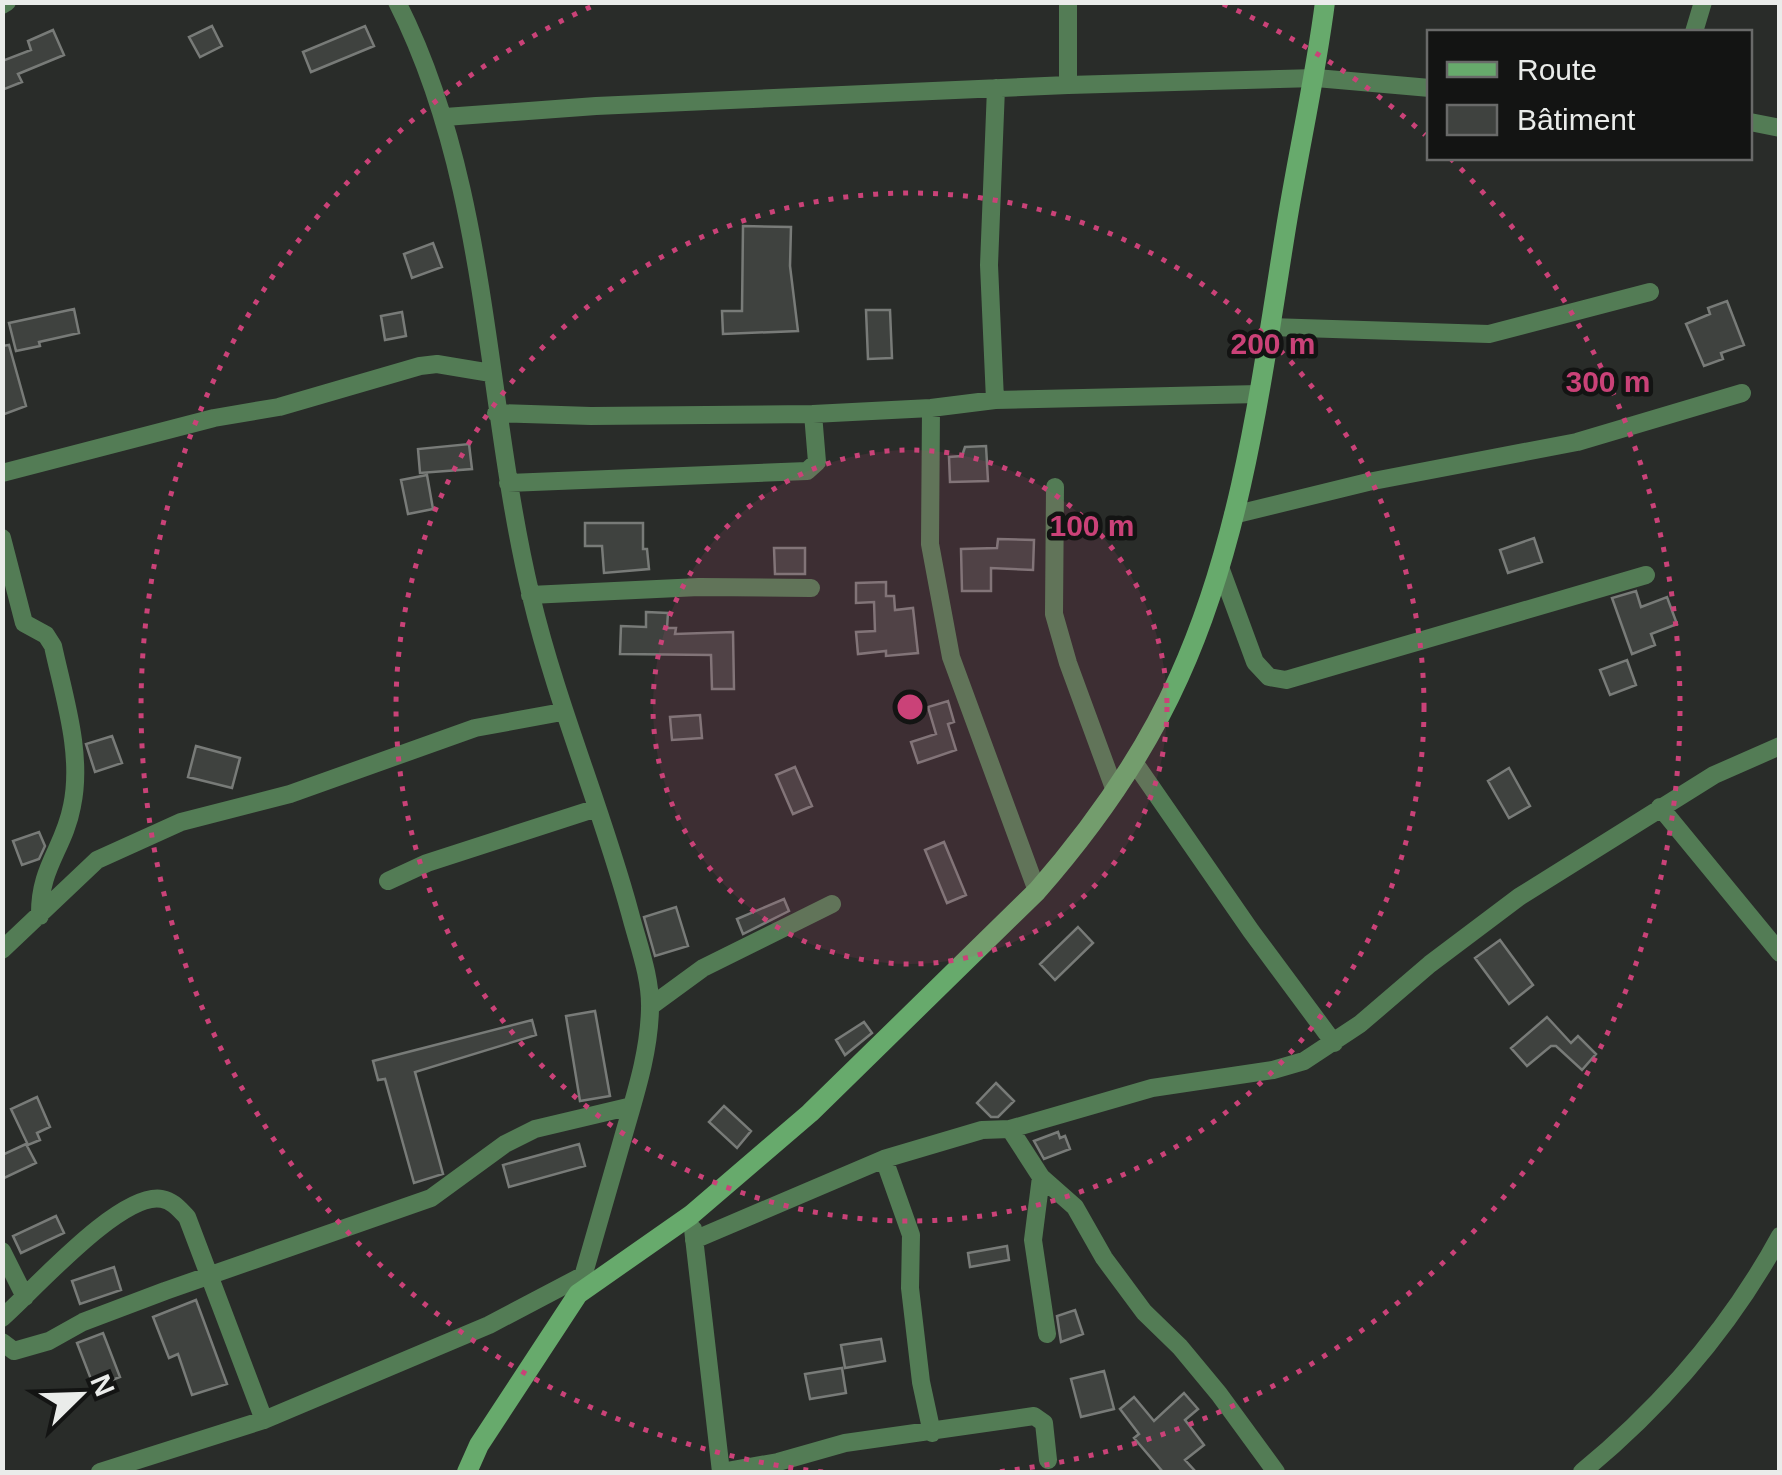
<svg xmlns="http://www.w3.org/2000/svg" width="1782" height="1475" font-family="Helvetica,sans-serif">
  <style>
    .building { fill: #3f423f; stroke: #787b78; stroke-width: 2.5 }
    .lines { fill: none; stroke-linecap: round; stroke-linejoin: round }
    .street { stroke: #537c55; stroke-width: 18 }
    .secondary { stroke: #67aa6c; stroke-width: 20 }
    .ring { fill: none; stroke: #ca4278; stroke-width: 5; stroke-dasharray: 5 10 }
    .centre { fill: #ca4278; stroke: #131413; stroke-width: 5 }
    .ring-label { font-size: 30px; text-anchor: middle; font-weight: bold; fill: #ca4278; stroke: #131413; stroke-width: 9; stroke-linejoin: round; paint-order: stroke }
  </style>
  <rect width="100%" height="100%" fill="#292c29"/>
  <path class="building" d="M212 26 222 46 200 57 189 37Z
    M365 26 374 46 311 72 303 52Z
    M53 30 64 55 18 74 22 82 2 90V61L31 50 28 41Z
    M743 226 791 227 790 266 798 331 723 334 722 311H742Z
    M433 243 442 267 412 278 404 254Z
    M1727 301 1744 345 1721 353 1723 359 1704 366 1686 324 1710 314 1708 308Z
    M74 309 79 333 39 342 40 346 16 351 9 323Z
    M866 310H890L892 358 868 359Z
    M402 312 406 336 385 340 381 316Z
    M9 345 26 406 2 415V346Z
    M469 444 472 469 420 473 418 449Z
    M986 446 988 481 950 482 949 457 962 456 965 447Z
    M427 475 433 509 408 514 401 480Z
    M585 523H643V549H647L649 569 604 573 602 546H585Z
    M1534 538 1542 562 1508 573 1500 550Z
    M998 539 1034 540 1033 570 991 568V591H962L961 549 997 548Z
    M774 548H805V574H775Z
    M886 582V596H894L895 610 913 608 918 653 886 656V651L858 654 856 632 875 631 874 602 856 603V583Z
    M1636 591 1641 607 1667 597 1677 624 1651 634 1655 645 1632 654 1612 598Z
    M646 612 668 613 667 628H676L675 634 733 632 734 689H712L711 655 620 654 621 626 646 627Z
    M1627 660 1636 685 1610 695 1600 670Z
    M948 701 954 722 948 724 956 750 918 763 911 742 936 734 928 707Z
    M700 715 702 738 672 740 670 717Z
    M112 736 122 763 95 772 86 744Z
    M196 746 240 758 232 788 188 777Z
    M795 767 812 806 793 814 776 775Z
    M1509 768 1530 806 1509 818 1488 781Z
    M39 832 45 846 39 859 22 865 13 841Z
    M944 842 966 895 947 903 925 850Z
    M784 899 789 911 743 934 737 919Z
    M676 907 688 946 655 956 644 917Z
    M1078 927 1093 943 1055 980 1040 964Z
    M1500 940 1533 985 1509 1004 1475 958Z
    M595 1011 610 1096 580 1101 566 1016Z
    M1547 1017 1571 1043 1578 1036 1596 1054 1582 1070 1556 1046H1551L1527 1066 1511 1048Z
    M532 1020 536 1035 415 1072 443 1174 414 1183 385 1079 378 1080 373 1061Z
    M864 1022 872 1033 845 1055 836 1040Z
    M996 1083 1014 1101 998 1117H991L977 1103Z
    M37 1097 50 1127 37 1133 40 1140 28 1145 11 1109Z
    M724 1106 751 1131 737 1148 709 1122Z
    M1058 1132 1060 1138 1065 1136 1070 1149 1044 1159 1034 1141Z
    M26 1144 36 1163 2 1179V1155Z
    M579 1144 585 1166 509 1187 503 1165Z
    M56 1216 64 1233 21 1253 13 1236Z
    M1007 1246 1009 1260 970 1267 968 1253Z
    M114 1267 121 1290 80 1304 72 1281Z
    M196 1300 227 1384 192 1395 178 1354 169 1358 153 1317Z
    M1075 1310 1083 1334 1061 1342 1057 1316Z
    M103 1333 120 1377 94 1387 77 1343Z
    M881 1339 885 1361 845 1368 841 1345Z
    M842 1368 846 1393 810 1399 805 1374Z
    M1104 1371 1114 1409 1081 1417 1071 1379Z
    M1184 1393 1198 1409 1185 1420 1204 1445 1185 1460 1196 1472H1163L1134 1438 1139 1434 1120 1409 1134 1397 1154 1421Z"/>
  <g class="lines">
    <path class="street" d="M397 2C490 186 484 400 531 596 557 705 601 806 630 913 638 944 651 977 650 1009 649 1055 634 1098 622 1141 607 1192 593 1243 578 1294
      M2 5 7 2
      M1694 32 1703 2
      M1068 85V2
      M445 117 596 106 1068 85 1316 78 1430 88
      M1750 122 1780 128
      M1270 327 1489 334 1650 292
      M995 400 989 265 996 88
      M931 408 930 544 951 657 1037 891
      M496 413 591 416 813 414 931 408 995 400 1259 394
      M2 473 214 418 279 407 420 366 437 364 491 373
      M508 483 807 471 817 462 813 414
      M1055 487 1054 614 1068 663 1115 791
      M1233 515 1368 482 1577 442 1742 393
      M2 538 24 623 46 635 53 646C64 697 83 754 72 806 64 849 39 867 40 916
      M1220 567 1255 662 1269 677 1286 680 1646 575
      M530 595 699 587 811 588
      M1134 762 1251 931 1334 1043
      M1660 807 1780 953
      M388 881 427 863 597 808
      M2 950 97 860 181 822 290 794 475 728 562 712
      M651 1006 703 968 832 904
      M1010 1129 1041 1177 1075 1207 1104 1258 1144 1312 1180 1347 1219 1394 1276 1472
      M884 1159 911 1235 910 1288 921 1382 932 1433
      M1041 1177 1033 1240 1047 1334
      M693 1229 721 1472 778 1462 845 1443 1034 1416 1044 1423 1048 1460
      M694 1240 884 1159 982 1130 1010 1129 1152 1088 1273 1070 1304 1061 1360 1024 1430 964 1519 897 1714 775 1780 746
      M2 1251 25 1297
      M2 1318C34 1290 121 1191 162 1199 173 1201 179 1209 187 1217L264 1420
      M2 1342 14 1351 49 1341 83 1322 165 1291 431 1198 505 1144 535 1129 632 1106
      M100 1472 264 1420 489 1325 584 1275
      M1582 1472C1662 1406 1730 1328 1780 1236"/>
    <path class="secondary" d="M467 1472 479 1445 578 1294 691 1215 810 1113 1037 891C1093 827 1144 755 1179 677 1242 538 1261 383 1285 234 1297 157 1315 81 1325 2"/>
  </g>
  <circle cx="910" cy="707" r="257" fill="#ca4278" fill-opacity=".12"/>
  <g class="ring">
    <circle cx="910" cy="707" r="257"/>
    <circle cx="910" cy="707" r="514"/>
    <path d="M823 1472A770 770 0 0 1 597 4M1223 4A770 770 0 0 1 1425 135M1450 158A770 770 0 0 1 997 1472"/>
  </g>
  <circle cx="910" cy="707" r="15" class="centre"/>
  <g class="ring-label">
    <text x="1273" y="354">200 m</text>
    <text x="1608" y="392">300 m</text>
    <text x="1092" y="536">100 m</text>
  </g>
  <rect width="1782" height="1475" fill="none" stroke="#eaecea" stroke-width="10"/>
  <rect x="1427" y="30" width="325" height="130" fill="#131413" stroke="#696a69" stroke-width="2.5"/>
  <rect x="1447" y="62" width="50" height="15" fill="#67aa6c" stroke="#696a69" stroke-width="2.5"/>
  <text x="1517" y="80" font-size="30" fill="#eaecea">Route</text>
  <rect x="1447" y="105" width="50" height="30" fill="#3f423f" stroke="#696a69" stroke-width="2.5"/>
  <text x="1517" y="130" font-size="30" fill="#eaecea">Bâtiment</text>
  <g transform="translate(80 1395) rotate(67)" stroke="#131413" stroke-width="8" paint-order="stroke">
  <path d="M0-8L18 38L0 25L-18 38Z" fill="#eaecea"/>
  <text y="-15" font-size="28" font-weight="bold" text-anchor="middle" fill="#eaecea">N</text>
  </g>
</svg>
